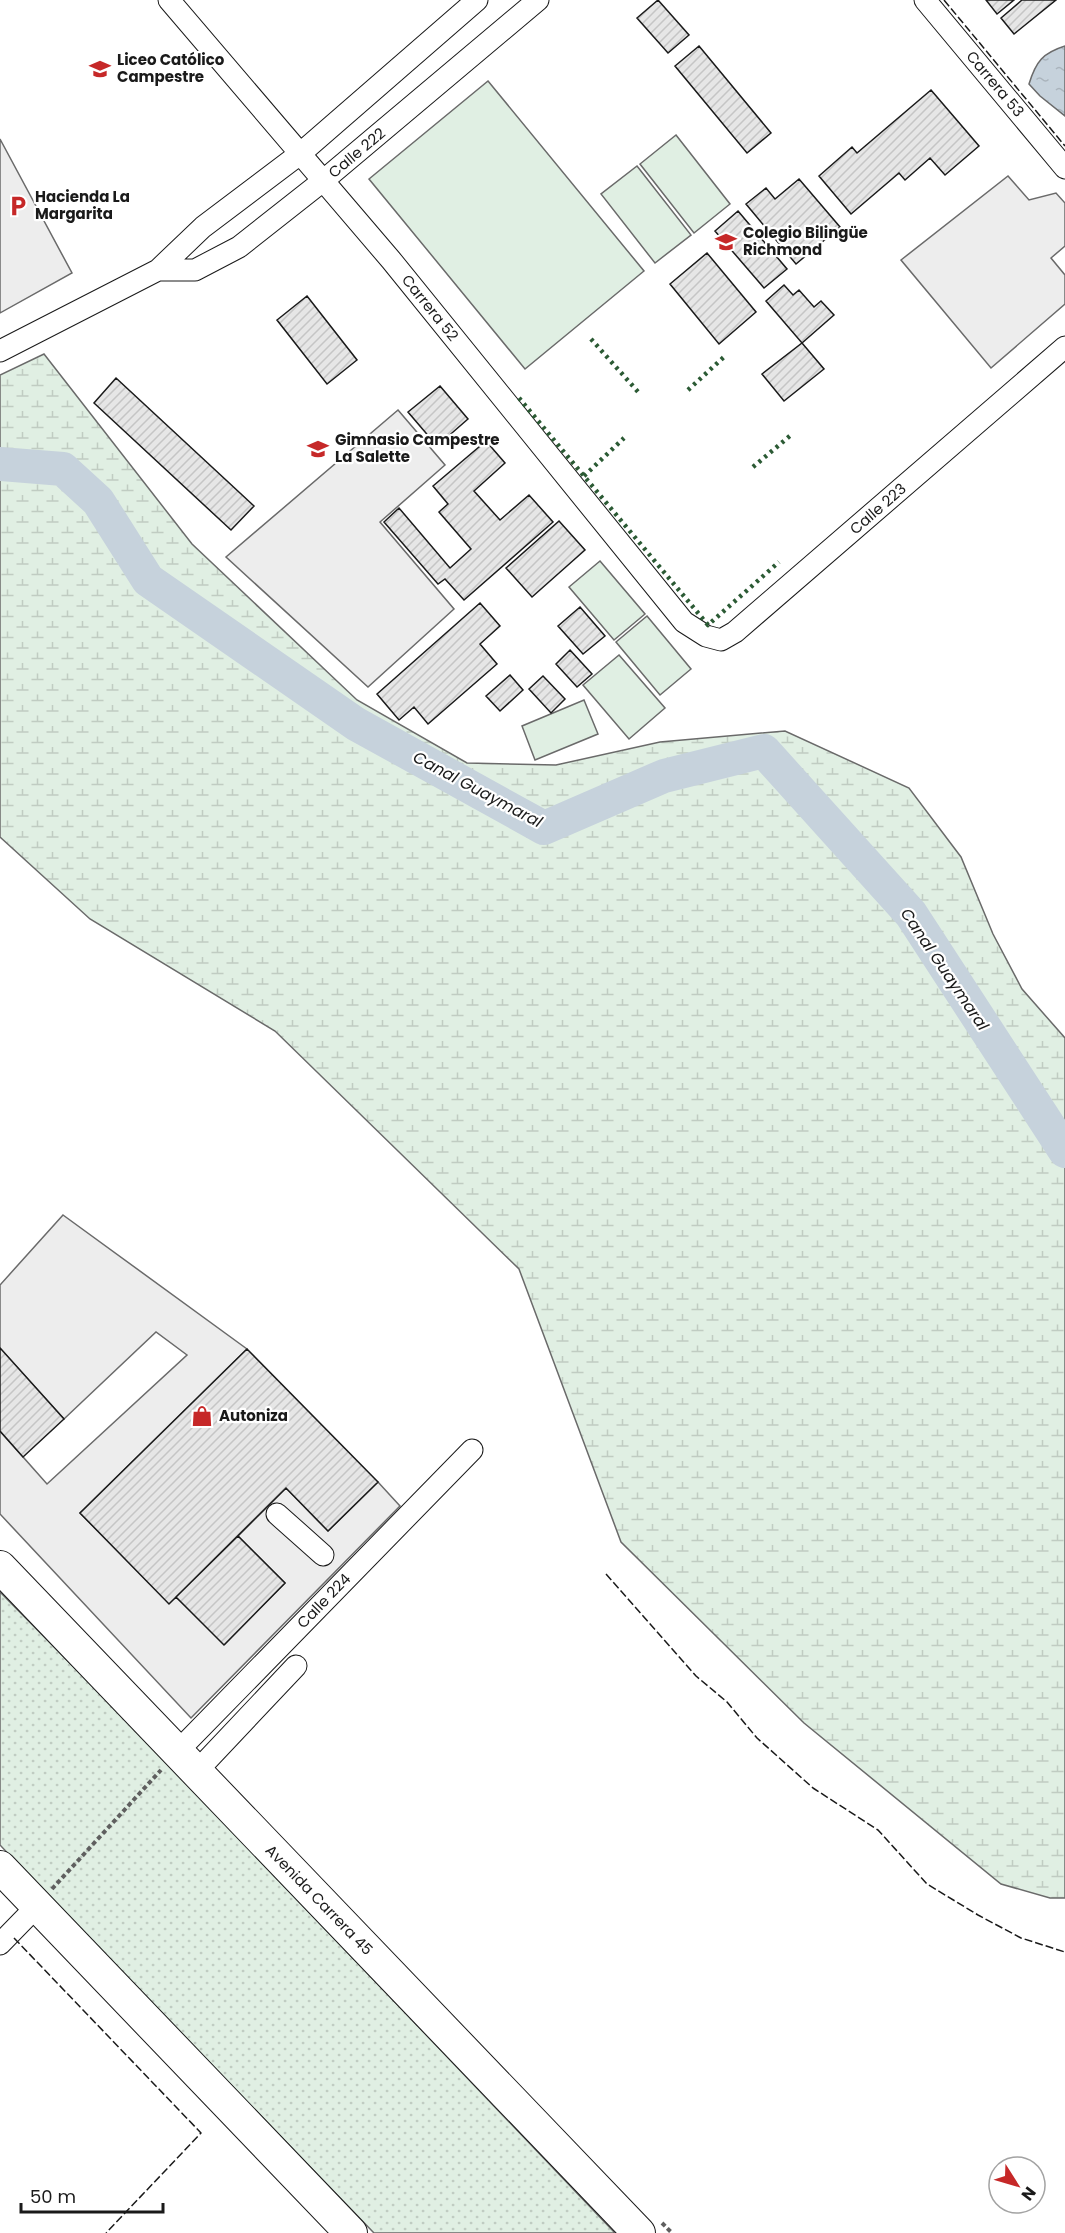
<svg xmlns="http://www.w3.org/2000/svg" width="1065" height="2233" font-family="Poppins,sans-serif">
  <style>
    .grass { fill: url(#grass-dots); stroke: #6a6a6a; stroke-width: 1.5 }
    .wetland { fill: url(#wetland-marsh); stroke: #6a6a6a; stroke-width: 1.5 }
    .pitch { fill: #e0efe3; stroke: #6a6a6a; stroke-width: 1.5 }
    .parking { fill: #ededed; stroke: #6a6a6a; stroke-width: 1.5 }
    .water { fill: url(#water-ripples); stroke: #6a6a6a; stroke-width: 1.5 }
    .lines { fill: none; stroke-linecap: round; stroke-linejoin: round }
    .river { stroke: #c6d2dc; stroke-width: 34 }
    .building { fill: url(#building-hatch); stroke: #1a1a1a; stroke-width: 1.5 }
    .minor-casing { stroke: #1a1a1a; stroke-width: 23 }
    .highway-casing { stroke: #1a1a1a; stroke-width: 34 }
    .path { stroke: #5f5f5f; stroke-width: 4; stroke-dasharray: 4.5 3; stroke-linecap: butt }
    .minor { stroke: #fff; stroke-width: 21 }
    .highway { stroke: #fff; stroke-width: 32 }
    .hedge { stroke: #2b5a34; stroke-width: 4.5; stroke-dasharray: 3 4.5; stroke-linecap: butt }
    .fence { stroke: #1a1a1a; stroke-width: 1.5; stroke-dasharray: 8 3; stroke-linecap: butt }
    .labels { text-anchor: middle; stroke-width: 4.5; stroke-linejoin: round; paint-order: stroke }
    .poi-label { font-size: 15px; font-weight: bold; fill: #1a1a1a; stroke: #fff; text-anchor: start }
    .street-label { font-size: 15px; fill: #1a1a1a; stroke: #fff }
    .water-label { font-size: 16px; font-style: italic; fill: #1a1a1a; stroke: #fff }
  </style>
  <defs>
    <pattern id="grass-dots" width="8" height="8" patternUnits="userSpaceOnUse" patternTransform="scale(1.5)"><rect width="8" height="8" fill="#e0efe3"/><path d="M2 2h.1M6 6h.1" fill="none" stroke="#c0ccc2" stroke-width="1.8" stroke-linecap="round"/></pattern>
    <pattern id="wetland-marsh" width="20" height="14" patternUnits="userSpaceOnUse" patternTransform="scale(1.5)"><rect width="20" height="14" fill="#e0efe3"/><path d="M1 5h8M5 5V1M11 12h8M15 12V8" fill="none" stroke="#c0ccc2"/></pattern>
    <pattern id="water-ripples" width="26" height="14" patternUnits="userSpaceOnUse" patternTransform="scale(1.5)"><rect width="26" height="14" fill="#c6d2dc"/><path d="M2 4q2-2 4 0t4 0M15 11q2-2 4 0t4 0" fill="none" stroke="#aab4bc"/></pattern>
    <pattern id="building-hatch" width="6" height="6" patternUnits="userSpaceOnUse" patternTransform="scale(1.5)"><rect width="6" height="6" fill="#e6e6e6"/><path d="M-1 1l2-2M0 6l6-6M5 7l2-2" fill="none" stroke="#c5c5c5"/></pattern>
  </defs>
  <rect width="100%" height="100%" fill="#fff"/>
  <path class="grass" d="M0 1592 130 1724 615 2233H374L29 1876 0 1845Z"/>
  <path class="wetland" d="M44 354 192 544 357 700 467 763 556 765 660 742 785 731 909 788 961 857 993 934 1022 989 1065 1038V1898H1050L1001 1884 804 1723 621 1542 519 1269 275 1031 90 919 0 837V375Z"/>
  <path class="pitch" d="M488 81 644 271 525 369 369 179Z
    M676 135 730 204 694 233 640 164Z
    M637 166 691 235 655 263 601 194Z
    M600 561 645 614 614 640 569 587Z
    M647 616 691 669 660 695 616 642Z
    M619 655 665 708 629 739 583 685Z
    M584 700 598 734 535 760 522 726Z"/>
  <path class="parking" d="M0 139 72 273 0 313Z
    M1008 176 1029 200 1056 193 1065 203V246L1051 258 1065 275V304L991 368 901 260Z
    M398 410 445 465 380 522 454 609 368 687 226 557Z
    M63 1215 247 1349 80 1513 169 1603 176 1597 225 1644 285 1583 238 1536 286 1488 328 1531 378 1482 400 1506 191 1718 0 1514V1431L47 1484 187 1355 156 1332 64 1419 0 1348V1285Z"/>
  <path class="water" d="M1065 46V116L1040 96 1029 84C1036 61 1043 53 1065 46Z"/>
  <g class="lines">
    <path class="river" d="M0 464 63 469 98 501 148 580 356 724 544 828 664 776 764 751 911 914 1065 1151"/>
  </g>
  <path class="building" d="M658 0 689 35 668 53 637 18Z
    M986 0H1014L997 14Z
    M1022 0H1056L1014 34 1001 18Z
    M699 46 771 133 747 153 675 66Z
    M931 90 979 146 945 175 930 158 905 180 899 173 851 214 819 176 852 147 857 153Z
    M799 179 840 227 796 264 746 204 766 188 775 199Z
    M738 211 787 269 764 288 715 231Z
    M707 253 756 312 719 344 670 284Z
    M784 285 793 295 799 290 814 307 821 301 834 315 802 343 766 301Z
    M307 296 357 360 327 384 277 320Z
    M802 343 824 369 784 401 762 374Z
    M116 378 254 506 231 530 94 403Z
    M440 386 468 419 437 446 408 412Z
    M486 441 505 463 474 491 500 520 529 495 553 522 464 600 445 579 438 584 384 522 399 508 450 568 471 549 439 512 448 504 433 486Z
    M559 521 585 550 532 597 506 568Z
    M480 603 500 626 480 644 497 664 428 724 414 707 399 720 377 694Z
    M580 607 605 636 583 654 558 626Z
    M570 650 592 674 577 687 556 664Z
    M510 675 523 690 500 711 486 696Z
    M543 676 565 699 551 713 529 689Z
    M0 1348 64 1419 23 1457 0 1431Z
    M247 1349 378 1482 328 1531 286 1488 169 1604 80 1513Z
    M238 1536 285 1583 224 1645 176 1597Z"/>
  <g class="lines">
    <defs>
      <path id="minor" d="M169 0 391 260 684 622 706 636 721 640 735 632 1065 347
        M925 0 1065 168
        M158 270H195L239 247 324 180 538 0
        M0 351 158 270 203 227 301 153 477 0
        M277 1514 323 1555
        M177 1752 472 1450
        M196 1772 296 1666
        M0 1944 37 1906"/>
      <path id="highway" d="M0 1567 639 2233
        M0 1867 351 2233"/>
    </defs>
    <use href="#minor" class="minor-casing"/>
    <use href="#highway" class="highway-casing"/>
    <path class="path" d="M52 1889 161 1770
      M662 2223 672 2233"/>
    <use href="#minor" class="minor"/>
    <use href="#highway" class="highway"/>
    <path class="hedge" d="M591 339 640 394
      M688 390 725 356
      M519 398 708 625 779 562
      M753 467 791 435
      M584 476 624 438"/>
    <path class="fence" d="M944 0 1065 146
      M606 1574 696 1676 727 1702 757 1738 813 1788 878 1830 927 1884 978 1915 1021 1938 1065 1952
      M14 1938 201 2133 106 2233"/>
  </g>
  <defs>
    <symbol id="school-bare" viewBox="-9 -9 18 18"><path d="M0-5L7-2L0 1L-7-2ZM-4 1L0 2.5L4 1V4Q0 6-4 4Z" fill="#c62828" stroke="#fff" stroke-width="2.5" paint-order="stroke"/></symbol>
    <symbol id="parking-bare" viewBox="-9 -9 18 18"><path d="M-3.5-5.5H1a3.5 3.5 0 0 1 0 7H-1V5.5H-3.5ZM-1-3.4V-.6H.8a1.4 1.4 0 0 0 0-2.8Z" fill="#c62828" stroke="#fff" stroke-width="2.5" paint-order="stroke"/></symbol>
    <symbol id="shop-bare" viewBox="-9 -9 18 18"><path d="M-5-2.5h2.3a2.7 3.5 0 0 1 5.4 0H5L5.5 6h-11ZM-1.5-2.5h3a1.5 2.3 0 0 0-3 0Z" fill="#c62828" stroke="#fff" stroke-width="2.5" paint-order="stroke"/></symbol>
  </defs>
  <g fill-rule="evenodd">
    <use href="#school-bare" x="85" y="54" width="30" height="30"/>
    <use href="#parking-bare" x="3" y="191" width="30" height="30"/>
    <use href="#school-bare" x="711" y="227" width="30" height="30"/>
    <use href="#school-bare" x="303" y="434" width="30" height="30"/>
    <use href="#shop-bare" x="187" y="1401" width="30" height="30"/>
  </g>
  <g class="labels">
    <g class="poi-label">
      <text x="117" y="65">Liceo Católico<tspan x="117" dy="17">Campestre</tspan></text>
      <text x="35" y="202">Hacienda La<tspan x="35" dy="17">Margarita</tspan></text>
      <text x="743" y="238">Colegio Bilingüe<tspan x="743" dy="17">Richmond</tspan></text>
      <text x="335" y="445">Gimnasio Campestre<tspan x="335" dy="17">La Salette</tspan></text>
      <text x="219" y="1421">Autoniza</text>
    </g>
    <g class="street-label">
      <text transform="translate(995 84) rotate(50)" y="5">Carrera 53</text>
      <text transform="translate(357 153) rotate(-40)" y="5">Calle 222</text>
      <text transform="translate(430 308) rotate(51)" y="5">Carrera 52</text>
      <text transform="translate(878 509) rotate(-41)" y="5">Calle 223</text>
      <text transform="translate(324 1601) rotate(-46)" y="5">Calle 224</text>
      <text transform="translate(319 1900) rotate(46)" y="5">Avenida Carrera 45</text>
    </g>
    <g class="water-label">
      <text transform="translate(478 789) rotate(28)" y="6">Canal Guaymaral</text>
      <text transform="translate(945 969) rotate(56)" y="6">Canal Guaymaral</text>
    </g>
  </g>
  <g transform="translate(1017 2185) rotate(127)"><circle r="28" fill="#ffffff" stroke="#a3a3a3" stroke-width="1.5"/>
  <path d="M0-4.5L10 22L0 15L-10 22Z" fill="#c62828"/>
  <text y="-9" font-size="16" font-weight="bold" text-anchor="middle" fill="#1a1a1a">N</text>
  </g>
  <path d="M21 2203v9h142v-9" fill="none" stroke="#1a1a1a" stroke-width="3"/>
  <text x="30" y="2203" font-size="18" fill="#1a1a1a" stroke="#ffffff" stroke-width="4.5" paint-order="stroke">50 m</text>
</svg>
